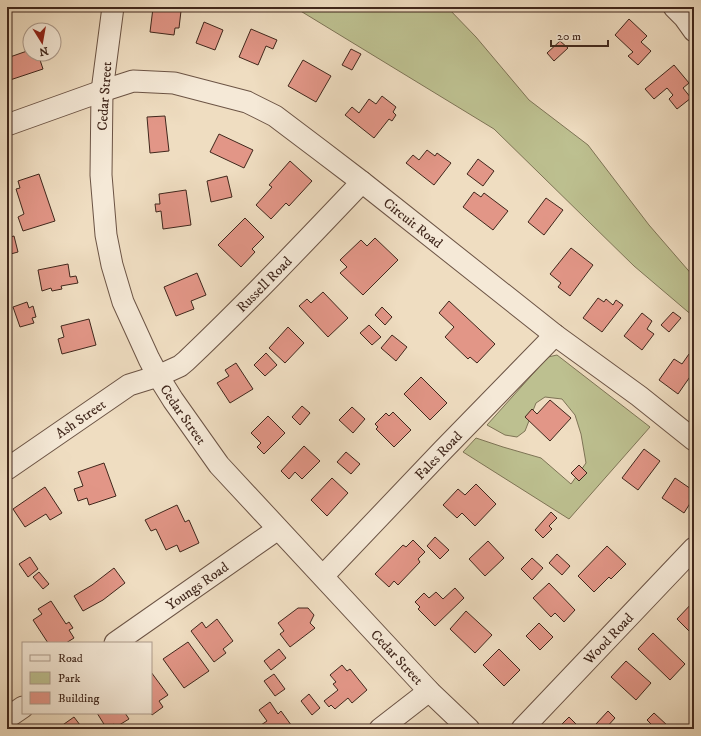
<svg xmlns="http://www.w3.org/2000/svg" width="701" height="736" font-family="'IM FELL DW Pica',serif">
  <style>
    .green { fill: #bdc090; stroke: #7e7456 }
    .building { fill: #e29687; stroke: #40271c }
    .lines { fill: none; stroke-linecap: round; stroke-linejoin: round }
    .minor-casing { stroke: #6c5445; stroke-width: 23 }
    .minor { stroke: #f5e9d7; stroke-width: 21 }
    .labels { text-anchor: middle; stroke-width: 4; stroke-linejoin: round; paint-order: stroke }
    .street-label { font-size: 14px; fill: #40271c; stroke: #f5e9d7 }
  </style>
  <rect width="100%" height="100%" fill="#efddc1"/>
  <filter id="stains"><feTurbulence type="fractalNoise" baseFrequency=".005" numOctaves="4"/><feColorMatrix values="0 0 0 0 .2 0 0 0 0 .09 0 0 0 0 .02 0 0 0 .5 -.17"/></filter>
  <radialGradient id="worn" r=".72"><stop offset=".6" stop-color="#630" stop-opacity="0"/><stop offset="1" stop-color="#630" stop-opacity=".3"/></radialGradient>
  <path class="green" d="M294 7H447L476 37 529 100 588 145 649 225 694 277V317L634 266 494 129Z
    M557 355 650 427 569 519 463 452 476 438 503 447 541 458 571 484 586 463 581 434 575 415 562 399 545 397 536 403 525 431 517 437 505 435 487 425 548 357Z"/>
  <path class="building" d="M153 8 181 11 179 28H175L174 35 150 32Z
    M629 19 647 36 641 42 651 51 638 65 628 56 633 52 615 35Z
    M204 22 223 30 215 50 196 43Z
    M251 29 277 40 273 49 266 46 258 65 239 57Z
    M560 41 568 48 554 61 547 53Z
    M351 49 361 54 352 70 342 65Z
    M30 50V54H38L43 69 7 81V58Z
    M303 60 331 76 316 102 288 86Z
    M674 65 689 83 683 88 691 98 677 109 669 99 673 95 667 88 654 99 645 89Z
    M382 96 396 107 393 112 396 115 392 121 389 119 374 138 345 115 352 107 359 113 369 99 376 104Z
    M165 116 169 151 150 153 147 117Z
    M219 134 253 150 244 168 210 152Z
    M427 150 435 156 437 153 451 163 434 185 406 163 413 155 419 160Z
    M478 159 494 171 483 186 467 174Z
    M290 161 312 181 289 206 286 203 271 219 256 205 272 187 269 185Z
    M39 174 55 221 23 231 18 217 24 214 16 189 20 188 18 181Z
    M227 176 232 197 211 202 207 181Z
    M186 190 191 225 163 229 161 211 156 212 155 204H160L159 194Z
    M474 192 481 197 484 193 508 211 493 230 463 207Z
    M546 198 563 210 544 235 528 222Z
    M245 218 264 237 252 249 255 252 241 267 218 245Z
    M14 236 18 252 7 255V238Z
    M375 238 398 260 363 295 340 273 347 267 340 260 361 240 367 246Z
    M571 248 593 265 570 296 558 287 561 283 550 274Z
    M68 264 70 277 76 276 78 283 61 286 62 289 52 291 51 288 42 291 38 270Z
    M197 273 206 295 191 301 194 309 176 316 164 287Z
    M323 292 348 318 328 337 299 306 307 299 311 303Z
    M598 298 604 302 606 299 613 305 616 300 623 305 602 332 583 318Z
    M449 301 495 344 477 363 470 357 468 359 445 337 454 327 439 313Z
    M27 302 29 308 33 306 36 317 32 318 34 323 20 327 13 307Z
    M382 307 392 317 385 325 375 315Z
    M673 312 681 318 669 332 661 325Z
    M642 313 652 321 647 329 654 334 642 350 624 336Z
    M89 319 96 345 62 354 58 339 64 337 61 326Z
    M369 325 381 337 372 345 360 333Z
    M288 327 304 343 285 363 269 348Z
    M392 335 407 347 396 361 381 348Z
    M266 353 277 365 265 376 254 365Z
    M689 354 694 358V371L678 394 659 380 674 359 682 364Z
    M236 363 253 389 230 403 217 383 229 376 225 370Z
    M421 377 447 403 430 420 404 394Z
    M550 400 571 418 550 441 525 417 532 409 537 414Z
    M302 406 310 413 300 425 292 417Z
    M352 407 365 419 353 433 339 420Z
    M393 412 411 430 394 447 376 429 378 427 375 424 386 413 389 416Z
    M268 416 285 433 264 454 257 447 261 443 251 433Z
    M304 446 320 461 302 479 295 472 289 479 281 471Z
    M644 449 660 461 638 490 622 478Z
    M346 452 360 464 351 474 337 462Z
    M104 463 116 496 89 505 87 498 78 501 74 489 83 486 78 472Z
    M579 465 587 473 579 481 571 473Z
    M332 478 348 493 327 516 311 500Z
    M675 478 694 491V497L684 513 662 498Z
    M476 484 496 504 475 526 462 513 457 518 443 505 458 489 465 495Z
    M45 487 62 513 50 520 46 514 25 527 13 509Z
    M177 505 185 522 189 520 199 543 180 552 177 545 166 550 156 529 151 531 145 520Z
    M551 512 557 518 549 526 552 529 543 538 535 530Z
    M435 537 449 550 440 559 427 546Z
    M413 540 425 552 418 559 420 562 398 585 394 581 389 587 375 574 403 545 406 547Z
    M488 541 504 558 485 576 469 559Z
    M607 546 626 564 611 579 609 577 594 592 578 576Z
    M557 554 570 566 562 575 549 563Z
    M30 557 38 569 28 577 19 564Z
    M532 558 543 568 532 580 521 569Z
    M114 568 125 583 103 600 83 611 74 596 92 585Z
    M39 572 49 584 43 589 33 577Z
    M549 583 575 610 564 622 555 613 551 617 533 598Z
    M455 588 464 598 435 626 418 609 420 607 415 602 424 593 429 598 436 592 443 599Z
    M51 601 66 624 69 622 73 628 69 630 74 638 66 643H48L33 620 42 614 38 609Z
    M694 601V633L692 634 677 619Z
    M298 608H308L314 615 310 623 315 628 290 647 280 634 284 631 278 623Z
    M466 611 492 635 475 653 450 629Z
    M217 619 233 641 223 649 226 653 214 662 191 631 202 622 206 628Z
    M539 623 553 637 540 650 526 636Z
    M653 633 685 664 670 680 638 649Z
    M188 642 209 671 184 688 163 659Z
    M279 649 286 658 271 670 264 661Z
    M499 649 520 670 504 686 483 665Z
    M626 661 651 683 636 700 611 677Z
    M342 665 347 671 350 669 367 690 352 703 348 698 335 709 331 705 329 707 324 701 338 690 333 684 336 682 330 675Z
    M151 672 168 695 159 701 163 707 152 715 151 713Z
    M274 674 285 689 275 696 264 681Z
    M309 694 320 708 312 715 301 701Z
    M270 702 278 714 281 711 294 729H263L261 725 267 721 259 710Z
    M608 711 615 718 605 729H602L596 724Z
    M97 713H125L129 719 116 727 114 724 107 729Z
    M654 713 668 726 665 729H656L647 720Z
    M74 717 83 729H57Z
    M569 717 581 729H557Z"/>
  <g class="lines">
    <defs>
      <g id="minor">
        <path id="s1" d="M113 7 102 91 101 175 106 235 112 265 123 302 149 359 158 376 173 400 219 465 429 691 469 729"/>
        <path d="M674 7 684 17 694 31"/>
        <path id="s2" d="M7 125 102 91 133 81 174 83 247 102 275 116 320 150 362 182 555 335 639 396 694 440"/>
        <path id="s3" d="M7 469 129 385 158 376 180 366 186 361C247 303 304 243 362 182"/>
        <path id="s4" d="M323 576 443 450 555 335"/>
        <path id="s5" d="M115 643 278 529"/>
        <path d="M7 718 23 707"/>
        <path d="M380 729 429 691"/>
        <path id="s6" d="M522 729 694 548"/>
      </g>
    </defs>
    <use href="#minor" class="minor-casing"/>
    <use href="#minor" class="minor"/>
  </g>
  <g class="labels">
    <g class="street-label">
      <text transform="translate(104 96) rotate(-86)" y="5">Cedar Street</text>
      <text dy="5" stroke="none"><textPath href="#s2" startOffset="456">Circuit Road</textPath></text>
      <text dy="5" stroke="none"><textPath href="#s3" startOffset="320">Russell Road</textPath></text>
      <text dy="5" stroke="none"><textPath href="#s1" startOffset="426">Cedar Street</textPath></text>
      <text dy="5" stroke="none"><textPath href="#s3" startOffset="89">Ash Street</textPath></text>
      <text dy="5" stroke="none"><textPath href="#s4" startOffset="167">Fales Road</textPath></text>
      <text dy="5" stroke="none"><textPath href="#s5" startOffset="100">Youngs Road</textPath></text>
      <text dy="5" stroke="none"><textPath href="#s6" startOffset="125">Wood Road</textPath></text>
      <text dy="5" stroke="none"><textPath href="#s1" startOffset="750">Cedar Street</textPath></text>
    </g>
  </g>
  <rect width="701" height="736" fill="none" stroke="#efddc1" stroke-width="24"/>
  <rect x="8" y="8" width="685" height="720" fill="none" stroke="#40271c" stroke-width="2"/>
  <rect x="12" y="12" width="677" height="712" fill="none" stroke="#40271c"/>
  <rect x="22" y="642" width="130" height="72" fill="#f5e9d7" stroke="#ad9b8c"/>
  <rect x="30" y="655" width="20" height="6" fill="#f5e9d7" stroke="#ad9b8c"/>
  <text x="58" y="662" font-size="12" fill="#40271c">Road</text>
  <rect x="30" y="672" width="20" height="12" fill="#bdc090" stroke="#ad9b8c"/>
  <text x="58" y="682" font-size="12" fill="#40271c">Park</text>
  <rect x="30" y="692" width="20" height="12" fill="#e29687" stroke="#ad9b8c"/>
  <text x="58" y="702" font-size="12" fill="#40271c">Building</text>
  <g transform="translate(42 42) rotate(169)"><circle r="19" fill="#f5e9d7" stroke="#ad9b8c"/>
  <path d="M0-3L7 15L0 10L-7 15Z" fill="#8f2418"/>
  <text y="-6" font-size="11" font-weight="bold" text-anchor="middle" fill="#40271c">N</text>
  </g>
  <path d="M551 40v6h57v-6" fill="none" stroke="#40271c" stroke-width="2"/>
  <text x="557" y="40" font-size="12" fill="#40271c" stroke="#f5e9d7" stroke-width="3" paint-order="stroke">20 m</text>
  <rect width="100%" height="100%" filter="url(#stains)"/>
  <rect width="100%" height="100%" fill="url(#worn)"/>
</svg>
